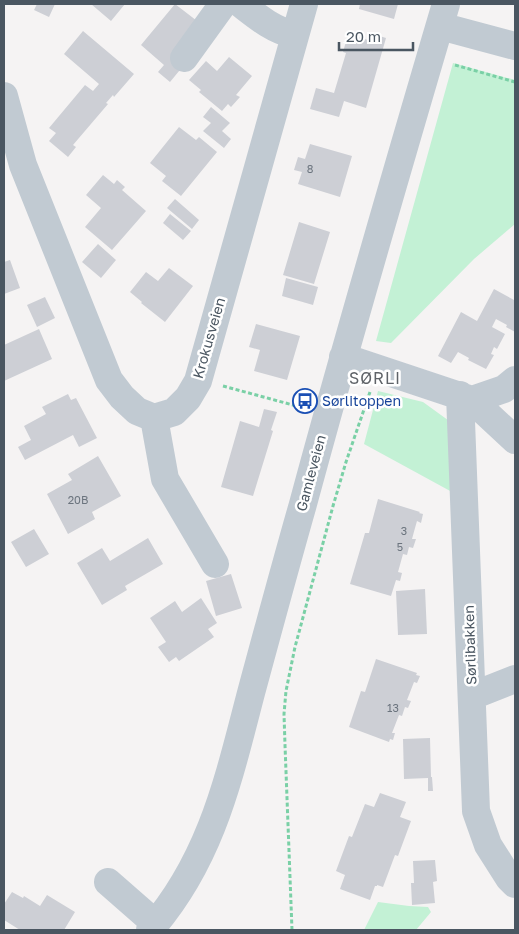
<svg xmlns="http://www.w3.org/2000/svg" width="519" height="934" font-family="'Golos Text',sans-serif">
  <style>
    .green { fill: #c3f1d5 }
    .building { fill: #cdcfd5 }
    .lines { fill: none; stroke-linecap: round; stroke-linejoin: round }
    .path { stroke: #7ad0a6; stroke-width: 3; stroke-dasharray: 4 2.5; stroke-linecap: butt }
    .minor { stroke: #c1cad2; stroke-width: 28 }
    .labels { text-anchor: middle; stroke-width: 5; stroke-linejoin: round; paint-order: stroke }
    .number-label { font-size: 11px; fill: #6b747e }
    .street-label { font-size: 14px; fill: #4a5661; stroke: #fff }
    .transit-label { font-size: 14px; fill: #164399; stroke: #fff; text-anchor: start }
    .quarter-label { font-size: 16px; letter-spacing: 1px; fill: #5f6368; stroke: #fff }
  </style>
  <rect width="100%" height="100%" fill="#f5f3f3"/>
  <path class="green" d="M453 63 515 80V224L474 259 391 343 376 341Z
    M378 391 423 402 452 423V492L364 444Z
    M378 902 409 906 428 907 431 912 416 930H364Z"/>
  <path class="building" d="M37 4H55L49 17 34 10Z
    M91 4H125L111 21Z
    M175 4 201 24 184 65 170 82 158 72 164 65 141 45Z
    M360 4H398L394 19 359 9Z
    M83 31 134 74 114 97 113 95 106 103 108 104 73 145 76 147 68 157 49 141 56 133 49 128 85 85 93 91 99 84 64 54Z
    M370 33 386 38 366 108 344 101 339 117 310 109 316 88 334 93 346 53 343 52 347 38 351 39V35L368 40Z
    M229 57 252 76 236 95 240 97 231 107 228 104 222 111 199 92 201 90 189 80 206 61 217 71Z
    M211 107 230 123 222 131 231 139 224 148 203 131 211 123 203 117Z
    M179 127 196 140 199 137 217 152 181 196 162 181 166 176 150 163Z
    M310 144 352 156 340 197 298 184 302 172 294 170 298 157 305 159Z
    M103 175 114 184 117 180 125 187 122 190 146 211 112 250 85 227 101 208 86 195Z
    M175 199 199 220 192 229 167 208Z
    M170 214 191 231 183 240 163 223Z
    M299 222 330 232 314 284 283 275Z
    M98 244 116 260 101 278 82 262Z
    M10 260 20 288 4 294V262Z
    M169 268 193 286 165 322 141 303 142 302 130 292 146 272 158 281Z
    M286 278 318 287 313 305 282 296Z
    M494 289 514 300 515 297V332L506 327 507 325 496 319 492 327 505 334 497 349 494 347 491 354 494 355 486 369 468 360 469 358 458 352 451 363 438 356 461 312 477 321Z
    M45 297 55 318 37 327 27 305Z
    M256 324 300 336 287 380 254 371 260 350 249 347Z
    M39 329 52 359 4 381V345Z
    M68 394 71 400 76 398 97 438 79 447 73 435 25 460 18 447 31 440 24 426 46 414 42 407Z
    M264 409 277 412 271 430 273 431 253 496 221 487 240 421 259 427Z
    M98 456 121 496 92 512 95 519 68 534 47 494 72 480 68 474Z
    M378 499 420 512 419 513 423 514 421 523 417 521 415 528 412 539H416L413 548 409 547 407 555 403 554 398 572 402 573 400 581 396 580 391 596 350 584 365 533H369Z
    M34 529 49 554 26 567 11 542Z
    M148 538 163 564 125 586 127 590 102 605 77 563 102 548 110 561Z
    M231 574 242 608 216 616 206 581Z
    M425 589 427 634 398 635 396 591Z
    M201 598 217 623 208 629 214 637 179 661 176 657 169 662 158 647 166 642 150 618 175 601 182 612Z
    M376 659 417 673 416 675 420 676 417 683 414 682 407 700 411 701 408 708 405 707 402 716 399 715 392 733H395L393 740 390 739 389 742 349 727 361 691 365 692Z
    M430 738 431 777H432L433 791H428V778L404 779 403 739Z
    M380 793 406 802 400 817 411 821 398 856 395 855 383 887 377 885V886H375L370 900 340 889 345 875 336 871 349 836 352 837 365 804 374 807Z
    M435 860 437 881 433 882 435 903 412 905 411 883H414L413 861Z
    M12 892 23 898 24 896 40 906 47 895 75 912 64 930H20L4 920V904Z"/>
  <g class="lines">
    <path class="path" d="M455 65 515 82
      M223 386 304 408
      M292 930 285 745 284 714 286 691 295 647 333 506 346 462 370 392"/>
    <path class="minor" d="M241 4C259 18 272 29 294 35
      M440 26 515 46
      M184 58 223 4
      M4 96 23 165 109 380 122 397 137 411 154 418 174 412 188 398 198 381 304 4
      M343 357 472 400 515 440
      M460 395 476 811 488 845 509 878 515 884
      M472 400 504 389 515 380
      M154 418 165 479 215 564
      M472 696 515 679
      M108 882 156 924
      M150 930C211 860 228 781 251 693 268 630 285 567 303 504 348 337 397 170 446 4"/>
  </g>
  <defs>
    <symbol id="bus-ring" viewBox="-11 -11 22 22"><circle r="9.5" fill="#fff" stroke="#1a4fb4" stroke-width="1.5"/><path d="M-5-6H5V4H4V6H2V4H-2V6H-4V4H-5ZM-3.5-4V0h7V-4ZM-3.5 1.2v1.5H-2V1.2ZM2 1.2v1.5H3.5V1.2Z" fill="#1a4fb4"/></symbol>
  </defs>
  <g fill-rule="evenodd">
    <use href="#bus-ring" x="291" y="387" width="28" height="28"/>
  </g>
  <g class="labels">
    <g class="number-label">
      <text x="310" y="173">8</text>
      <text x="78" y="504">20B</text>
      <text x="404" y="535">3</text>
      <text x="400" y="551">5</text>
      <text x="393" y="712">13</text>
    </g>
    <g class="street-label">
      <text transform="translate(209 338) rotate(-74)" y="5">Krokusveien</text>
      <text transform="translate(311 473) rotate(-75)" y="5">Gamleveien</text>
      <text transform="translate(470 645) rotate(-92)" y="5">Sørlibakken</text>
    </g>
    <g class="transit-label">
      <text x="322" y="406">Sørlitoppen</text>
    </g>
    <g class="quarter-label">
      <text x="375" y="384">SØRLI</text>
    </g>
  </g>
  <rect width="519" height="934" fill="none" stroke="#4a5661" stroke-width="10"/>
  <path d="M339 42v8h74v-8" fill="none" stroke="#4a5661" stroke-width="2.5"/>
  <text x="346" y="42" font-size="15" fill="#4a5661" stroke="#ffffff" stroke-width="4" paint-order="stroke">20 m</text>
</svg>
